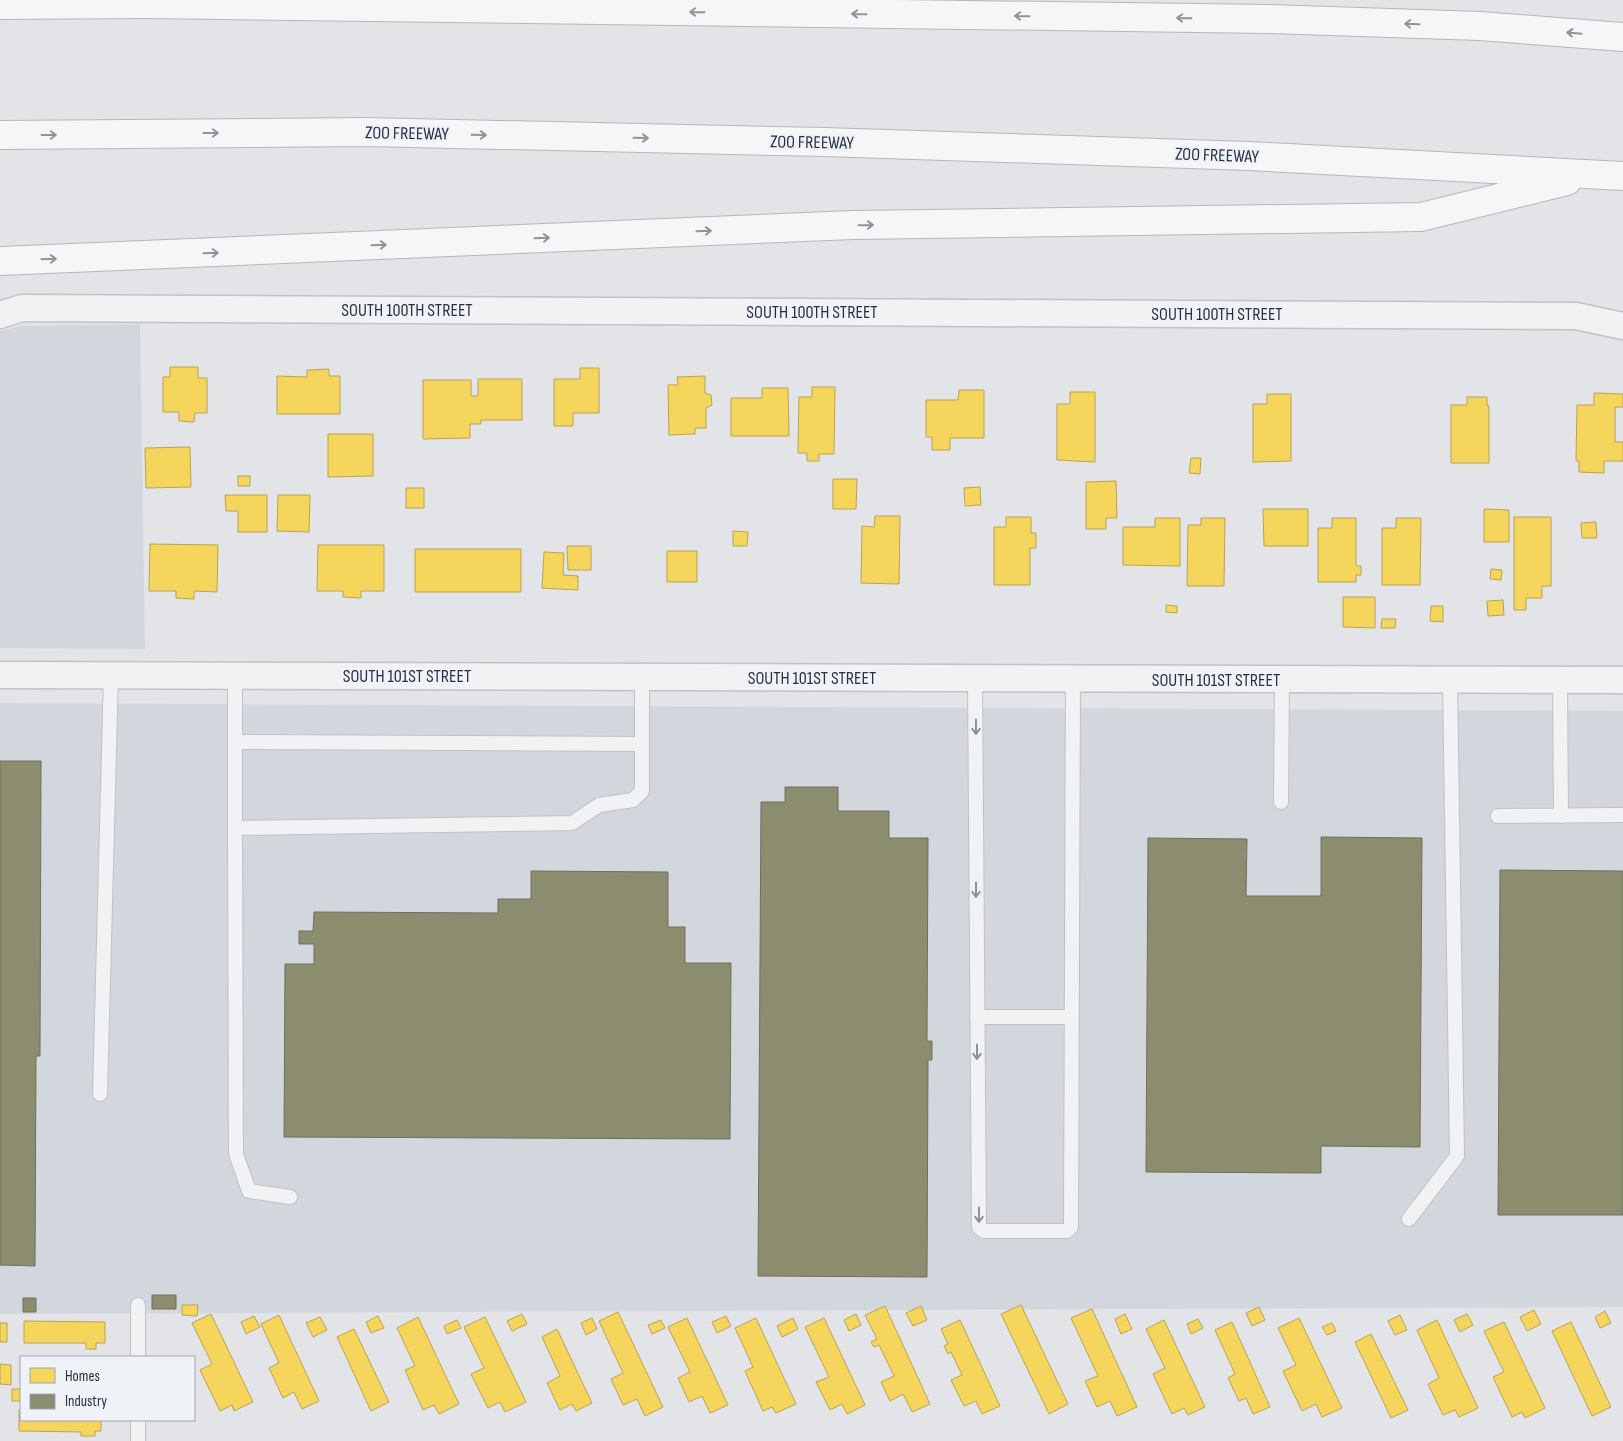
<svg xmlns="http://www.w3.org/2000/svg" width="1623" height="1441" font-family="'Sofia Sans Condensed',sans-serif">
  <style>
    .built { fill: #d2d7de }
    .homes { fill: #f6d55c; stroke: #b8a454 }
    .industry { fill: #8c8c6e; stroke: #6e7061 }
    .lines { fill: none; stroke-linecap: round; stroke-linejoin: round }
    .service-casing { stroke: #c0c2c6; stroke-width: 16 }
    .minor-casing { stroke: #c0c2c6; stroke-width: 29 }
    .motorway-casing { stroke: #b4b7bc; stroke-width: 30 }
    .service { stroke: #f2f2f4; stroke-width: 14 }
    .minor { stroke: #f2f2f4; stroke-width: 26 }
    .motorway { stroke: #f6f6f7; stroke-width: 28 }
    .oneway { stroke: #8e939c }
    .oneway2 { stroke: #8c919b }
    .labels { text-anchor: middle; stroke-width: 5; stroke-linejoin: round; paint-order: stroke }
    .street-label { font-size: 18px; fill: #273042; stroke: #eff2f7 }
  </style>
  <rect width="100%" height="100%" fill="#e2e4e8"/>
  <path class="built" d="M140 324 145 649 0 648V331L21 326Z
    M0 703 1623 711V1307L0 1314Z"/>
  <path class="homes" d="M170 367H198V378H207V413H195L194 422 179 421V412H163V377H170Z
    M580 368H599V413H573V426H554V379H580Z
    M329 369V376H340V414H277V376L307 377V370Z
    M705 376V393L711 395 712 405 706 408V428H695V434L669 435 668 385H678L677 377Z
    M478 379H522V420H481V424H470V438L423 439V380H471V396H478Z
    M812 387H835L834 454H819V461H807V453H798L799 397H812Z
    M762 388H788L789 436H731V398H762Z
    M959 390H984V438H950V450H932V437H926V400H958Z
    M1070 392H1095V462L1057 460V404H1070Z
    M1594 393 1623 394V407H1615V442H1623V461H1604V473L1579 472V461H1576L1577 405H1594Z
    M1267 394H1291V461L1253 462V404H1267Z
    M1467 397H1487V405L1489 406V463H1451V405H1467Z
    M328 434H373V476L328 477Z
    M190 447 191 487 146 488 145 448Z
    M1191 458H1201L1200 474 1189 473Z
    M238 476H250V486H238Z
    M833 479H857L856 509H833Z
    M1116 481 1117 518H1106V529H1086V482Z
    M980 487 981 505 965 506 964 488Z
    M406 488H424V508H406Z
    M225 495H267V532H238V511H226Z
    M278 495H310L309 532 277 531Z
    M1263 509H1308V546H1264Z
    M1484 509 1509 510V542H1484Z
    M875 516H900L899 584 861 583 862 526 874 527Z
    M1006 517H1031V533H1036V548H1030V585H994V527H1006Z
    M1514 517H1551V586H1542V598H1526V610H1514Z
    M1155 518H1180V566L1123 565V527H1155Z
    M1201 518H1225L1224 586H1187L1188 525H1201Z
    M1332 518H1356V566H1361V575H1356V582H1318V528H1332Z
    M1396 518H1421L1420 585H1382V528H1396Z
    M1596 522 1597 538H1582L1581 523Z
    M733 531 748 532 747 546H733Z
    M150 544 218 545 217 592 194 591V599L176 598V591H149Z
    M318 545H384V591H361V598L343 597V591H317Z
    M567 546H591V570H568Z
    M415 549H521V592H415Z
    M667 551H697V582H667Z
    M544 552 564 553 563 575 578 576V590L542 588Z
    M1491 569 1502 570 1501 580 1490 579Z
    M1343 597H1375V628L1343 627Z
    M1503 600 1504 615 1488 616 1487 601Z
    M1166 605 1177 606V613L1166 612Z
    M1431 606H1443V622L1430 621Z
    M1382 619H1396L1395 628H1381Z
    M182 1305H198L197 1316 182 1315Z
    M1021 1305 1068 1404 1049 1414 1001 1314Z
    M885 1306 930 1404 912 1412 903 1394 890 1401 881 1382 894 1376 879 1345 874 1347 871 1342 877 1339 865 1315Z
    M921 1306 927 1320 913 1326 906 1313Z
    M1259 1307 1265 1320 1252 1326 1246 1313Z
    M1092 1309 1137 1407 1117 1416 1110 1401 1097 1407 1085 1381 1098 1376 1071 1318Z
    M1534 1310 1541 1324 1527 1331 1520 1317Z
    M1605 1311 1611 1323 1600 1328 1595 1317Z
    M618 1312 663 1407 645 1416 637 1399 623 1405 611 1379 623 1373 599 1321Z
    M211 1314 253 1402 234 1411 232 1405 220 1411 200 1370 212 1364 192 1323Z
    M522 1314 527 1324 512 1331 507 1321Z
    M856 1314 861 1325 849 1331 844 1320Z
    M1125 1314 1132 1329 1121 1334 1115 1319Z
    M1467 1314 1473 1325 1460 1332 1454 1320Z
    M279 1315 319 1401 302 1409 294 1392 283 1398 269 1368 279 1363 261 1324Z
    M1400 1315 1407 1330 1395 1335 1388 1321Z
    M254 1316 260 1327 246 1334 241 1322Z
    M378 1316 384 1328 371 1333 366 1322Z
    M726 1316 731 1326 717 1333 712 1322Z
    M320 1317 327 1330 313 1337 306 1323Z
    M418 1317 459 1404 439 1414 434 1405 423 1410 405 1370 415 1366 397 1328Z
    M485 1317 526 1402 505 1412 500 1402 488 1408 471 1374 484 1368 464 1327Z
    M592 1318 597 1329 586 1335 581 1323Z
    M687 1318 728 1405 710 1413 702 1396 689 1402 678 1378 690 1372 668 1327Z
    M756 1318 796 1404 776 1413 772 1407 763 1411 745 1371 753 1367 735 1328Z
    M793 1318 798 1329 782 1337 777 1326Z
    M824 1318 865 1405 847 1414 842 1404 830 1410 816 1382 829 1377 805 1327Z
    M1299 1318 1342 1408 1322 1417 1316 1404 1302 1411 1283 1371 1296 1365 1278 1328Z
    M1198 1319 1203 1328 1191 1334 1187 1324Z
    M457 1320 461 1328 447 1334 444 1326Z
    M661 1320 665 1328 652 1334 648 1325Z
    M960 1320 1000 1406 982 1414 976 1401 964 1406 951 1380 962 1375 951 1352 948 1354 944 1346 948 1344 941 1329Z
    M1164 1320 1205 1407 1188 1415 1184 1408 1172 1414 1153 1374 1165 1368 1146 1329Z
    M1437 1320 1478 1408 1459 1417 1455 1410 1443 1415 1428 1384 1439 1378 1417 1330Z
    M24 1321 105 1322V1343H96V1349H86V1343H24Z
    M1232 1322 1270 1407 1253 1414 1246 1398 1239 1401 1228 1378 1235 1374 1215 1330Z
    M1504 1322 1545 1408 1525 1418 1522 1412 1512 1417 1493 1377 1504 1372 1484 1331Z
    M1571 1322 1611 1407 1592 1416 1552 1331Z
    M0 1323H7V1342H0Z
    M1332 1323 1336 1331 1327 1335 1322 1327Z
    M354 1329 389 1402 371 1411 337 1337Z
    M557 1329 592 1403 576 1411 572 1404 560 1410 547 1383 560 1376 542 1337Z
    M1371 1334 1408 1410 1391 1418 1355 1342Z
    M0 1364 11 1365V1385L0 1384Z
    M12 1389H21V1401H12Z
    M19 1410H21V1420H101V1431H95V1436H81V1432L19 1431Z"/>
  <path class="industry" d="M0 761H41L40 1056H36L35 1266 0 1265Z
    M785 787H838V811H889V838H928L927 1041H932V1060H928L927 1277 758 1276 761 802H785Z
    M1321 837 1422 838 1420 1147 1321 1146V1173L1146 1172 1148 838 1247 839 1246 896H1321Z
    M1500 870 1623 871V1215H1498Z
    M531 871 668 872V927H685V963H731L730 1139 284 1137 285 964H314V944H299V931H313L314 912 498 913V899H531Z
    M152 1295H176V1309H152Z
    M23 1298H36V1312H23Z"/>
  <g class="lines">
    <defs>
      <path id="service" d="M235 676V828L572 823 599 805 633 800 642 791V677
        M975 678 979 1227 984 1231H1067L1071 1227 1073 678
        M1560 680 1561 816
        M235 742 642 744
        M1281 802 1282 680
        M1498 816 1623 815
        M235 828 236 1154 249 1191 290 1197
        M977 1017H1072
        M100 1094 111 675
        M1409 1219 1457 1156 1450 680
        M138 1305V1357
        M138 1420V1441"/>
      <path id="minor" d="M0 315 22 308 1576 316 1623 326
        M0 675 1623 680"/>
      <path id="motorway" d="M0 5 149 4 1268 19 1480 26 1623 37
        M0 135 365 132 825 142 1249 156 1623 176
        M0 261 853 225 1421 217 1567 181"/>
    </defs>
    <use href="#service" class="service-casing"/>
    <use href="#minor" class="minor-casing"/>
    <use href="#motorway" class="motorway-casing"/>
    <use href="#service" class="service"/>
    <use href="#minor" class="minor"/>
    <use href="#motorway" class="motorway"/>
  </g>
  <defs><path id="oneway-shaft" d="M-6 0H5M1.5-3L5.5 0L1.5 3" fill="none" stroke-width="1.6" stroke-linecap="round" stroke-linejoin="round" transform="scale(1.25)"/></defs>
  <g class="oneway">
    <use href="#oneway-shaft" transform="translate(697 12) rotate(-179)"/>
    <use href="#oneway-shaft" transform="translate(859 14) rotate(-179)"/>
    <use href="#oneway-shaft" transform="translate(1022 16) rotate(-179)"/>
    <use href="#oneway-shaft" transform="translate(1184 18) rotate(-179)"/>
    <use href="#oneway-shaft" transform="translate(1412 24) rotate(-178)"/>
    <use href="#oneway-shaft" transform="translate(1574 33) rotate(-175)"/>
    <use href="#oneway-shaft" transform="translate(211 133)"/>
    <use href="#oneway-shaft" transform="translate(49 135)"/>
    <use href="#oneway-shaft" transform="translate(479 135) rotate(1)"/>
    <use href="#oneway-shaft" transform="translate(641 138) rotate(1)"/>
    <use href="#oneway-shaft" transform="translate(866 225) rotate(-1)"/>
    <use href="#oneway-shaft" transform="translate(704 231) rotate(-2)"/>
    <use href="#oneway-shaft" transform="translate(542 238) rotate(-2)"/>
    <use href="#oneway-shaft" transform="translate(379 245) rotate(-2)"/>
    <use href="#oneway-shaft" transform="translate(211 253) rotate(-2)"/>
    <use href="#oneway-shaft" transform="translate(49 259) rotate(-2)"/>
  </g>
  <g class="oneway2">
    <use href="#oneway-shaft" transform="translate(976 727) rotate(90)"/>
    <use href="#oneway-shaft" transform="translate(976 890) rotate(90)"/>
    <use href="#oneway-shaft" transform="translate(977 1052) rotate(90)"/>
    <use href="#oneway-shaft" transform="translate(979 1215) rotate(90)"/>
  </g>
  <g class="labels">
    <g class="street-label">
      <text transform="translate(407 133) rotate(1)" y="6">ZOO FREEWAY</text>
      <text transform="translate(812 142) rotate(1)" y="6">ZOO FREEWAY</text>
      <text transform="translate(1217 155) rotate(2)" y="6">ZOO FREEWAY</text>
      <text x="407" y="316">SOUTH 100TH STREET</text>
      <text x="812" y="318">SOUTH 100TH STREET</text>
      <text x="1217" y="320">SOUTH 100TH STREET</text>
      <text x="407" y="682">SOUTH 101ST STREET</text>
      <text x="812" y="684">SOUTH 101ST STREET</text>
      <text x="1216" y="686">SOUTH 101ST STREET</text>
    </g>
  </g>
  <rect x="20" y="1356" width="175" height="65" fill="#eff2f7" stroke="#9fa4af"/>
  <rect x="30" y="1368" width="25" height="15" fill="#f6d55c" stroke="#9fa4af"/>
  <text x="65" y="1381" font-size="15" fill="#273042">Homes</text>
  <rect x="30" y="1394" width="25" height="15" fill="#8c8c6e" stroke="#9fa4af"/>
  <text x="65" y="1406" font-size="15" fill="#273042">Industry</text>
</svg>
